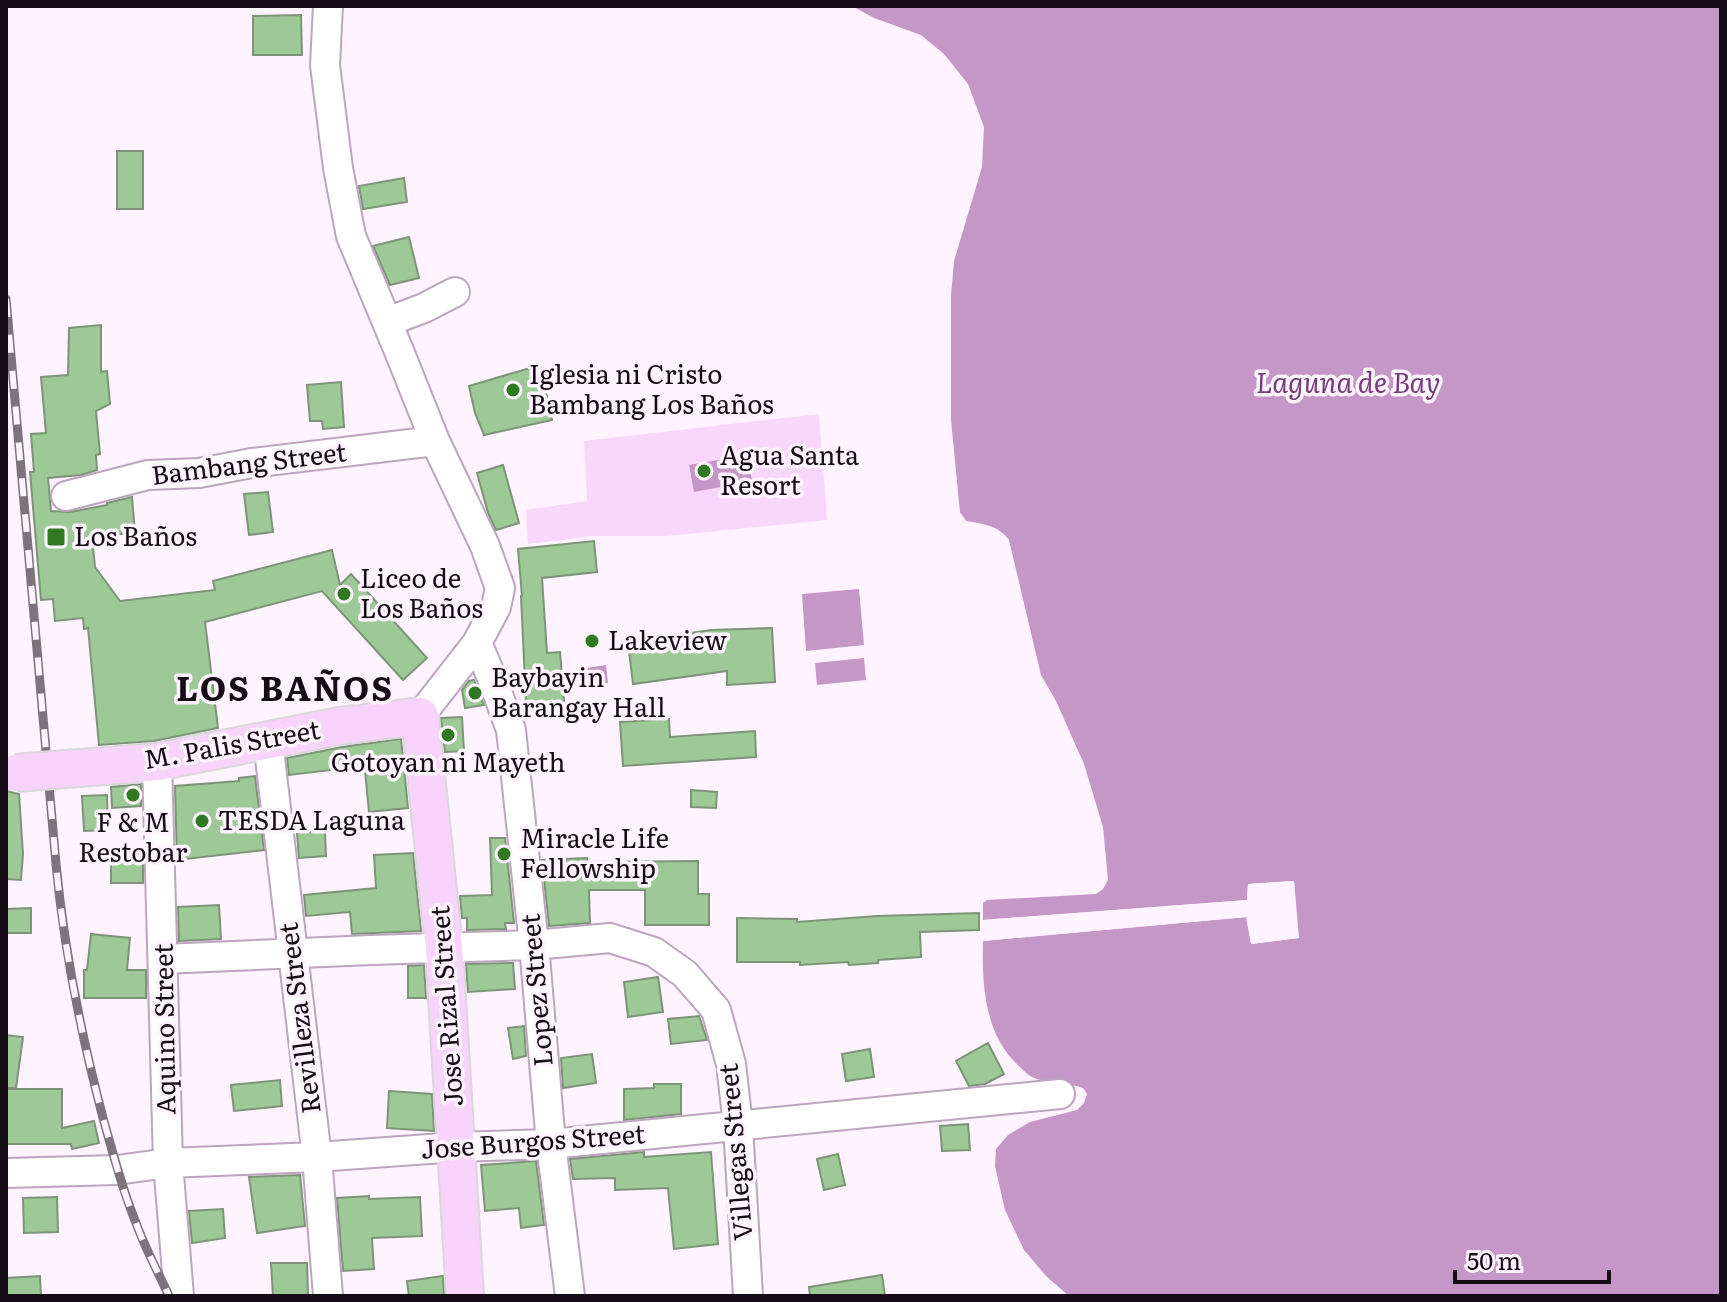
<svg xmlns="http://www.w3.org/2000/svg" width="1727" height="1302" font-family="Literata,serif">
  <style>
    .green { fill: #f9d6fb }
    .water { fill: #c497c7 }
    .pier { fill: #fef3ff }
    .building { fill: #9dc996; stroke: #7d9479; stroke-width: 2 }
    .lines { fill: none; stroke-linecap: round; stroke-linejoin: round }
    .minor-casing { stroke: #bda4bf; stroke-width: 32 }
    .major-casing { stroke: #dad8da; stroke-width: 40 }
    .minor { stroke: #fff; stroke-width: 28 }
    .major { stroke: #f8d3fb; stroke-width: 36 }
    .rail-casing { stroke: #7d737d; stroke-width: 9 }
    .rail { stroke: #fef3ff; stroke-width: 6; stroke-dasharray: 18; stroke-linecap: butt }
    .major-bridge-casing { stroke: #dad8da; stroke-width: 40; stroke-linecap: butt }
    .major-bridge { stroke: #f8d3fb; stroke-width: 36 }
    .poi-dot { fill: #2f7a21; stroke: #fef3ff; stroke-width: 3 }
    .labels { text-anchor: middle; stroke-width: 7; stroke-linejoin: round; paint-order: stroke }
    .poi-label { font-size: 26px; fill: #150c15; stroke: #fef3ff; text-anchor: start }
    .street-label { font-size: 26px; fill: #150c15; stroke: #fef3ff }
    .water-label { font-size: 28px; font-style: italic; fill: #753e7a; stroke: #fef3ff }
    .district-label { font-size: 34px; font-weight: bold; letter-spacing: 2px; fill: #150c15; stroke: #fef3ff }
  </style>
  <rect width="100%" height="100%" fill="#fef3ff"/>
  <path class="green" d="M819 414 827 520 667 536H593L528 544 526 510 587 501 584 441Z"/>
  <path class="water" d="M852 6H1721V1296H1069L1047 1277 1024 1250 1005 1210 995 1166 996 1149 1008 1135 1030 1122 1077 1110 1084 1103 1087 1094 1083 1088 1077 1086C1063 1084 1048 1083 1034 1078 1029 1076 1024 1071 1020 1067 984 1035 982 985 983 941L1247 917 1251 944 1298 938 1294 881 1248 884 1247 900 983 920V903L987 900 1096 894 1103 889 1108 880 1103 827 1084 764 1056 701 1041 675 1009 540C998 525 984 524 966 521L960 512 951 420V295L954 261 982 167 984 127 968 84 944 54 921 35 874 18Z
    M747 455 752 481 694 492 689 465Z
    M859 589 864 645 806 651 802 594Z
    M864 658 866 680 817 685 815 663Z
    M606 665 608 683 588 686 586 668Z"/>
  <path class="pier" d="M1294 881 1299 938 1251 944 1246 917 983 941V937L1247 913 1251 916 1254 940 1294 935 1290 885 1252 887 1251 901 1248 904 983 924V920L1247 900 1248 884Z"/>
  <path class="building" d="M301 15 302 55H253V16Z
    M117 151H143V209H117Z
    M404 178 407 202 363 209 359 186Z
    M409 237 419 278 390 285 373 246Z
    M101 325V372L107 371 110 404 96 411 100 454 96 455 97 470 81 475 48 478 51 511 70 512 107 505V503L132 497 135 533 92 536 95 567 120 601 215 590 213 581 332 550 340 585 351 574 427 658 403 680 322 591 205 622 218 728 154 741 99 745 88 628 84 629 83 618 55 621 53 599 41 600 30 472H34L31 434 46 433 41 377 68 375 69 328Z
    M540 365 552 420 484 435 475 413 469 386Z
    M341 382 344 427 323 429 322 421H310L307 385Z
    M503 465 519 523 496 530 488 513 477 473Z
    M268 492 273 532 249 535 244 494Z
    M594 541 597 572 542 578 547 653 560 652 564 701 526 704 521 596H522L518 549Z
    M772 628 775 682 727 685V671L633 684 628 642 711 630Z
    M474 680 484 705 465 708 462 690 469 681Z
    M462 717 464 751 445 752 441 718Z
    M669 719 670 737 755 731 756 757 623 766 620 722Z
    M401 739 408 808 369 812 365 771 357 772 356 767 289 775 287 758 342 747Z
    M255 776 264 850 177 860 175 786 239 781V778Z
    M141 784V806L112 808 111 787Z
    M691 790 717 792 716 808 691 807Z
    M6 791 19 794 23 854 21 880 6 879Z
    M107 795 108 830 84 831 82 796Z
    M325 831 326 856 299 858 297 833Z
    M490 838H505L514 923H505L506 929 467 930V918H462L460 896 492 895Z
    M413 853 421 931 352 934 350 912 306 916 304 895 376 888 374 855Z
    M111 854H143V883H111Z
    M587 858V862L698 861V894H709V925H645V890H589L590 923 549 926 542 860Z
    M219 905 221 939 179 941 178 907Z
    M31 908V933H6V909Z
    M979 913V930L920 932 921 957 878 960V963L849 965 848 962 800 965V962H737V918L797 919V922L877 916Z
    M91 934 130 938 127 970H146V998H84V970H87Z
    M513 963 515 989 468 992 466 964Z
    M424 965 426 998H408V966Z
    M658 977 663 1012 628 1017 624 982Z
    M699 1016 707 1040 671 1044 668 1019Z
    M524 1026 526 1056 513 1059 508 1028Z
    M6 1035 23 1037 16 1088H6Z
    M988 1043 1004 1074 985 1084 969 1086 956 1061Z
    M870 1049 874 1077 846 1081 842 1054Z
    M592 1054 596 1083 563 1088 561 1058Z
    M280 1080 282 1106 234 1111 231 1085Z
    M654 1084H681V1114L624 1120V1089L654 1088Z
    M6 1089H62V1128L94 1121 99 1143 72 1149 71 1144H6Z
    M389 1091 432 1094 434 1131 387 1128Z
    M968 1124 970 1150 942 1151 940 1126Z
    M644 1152V1157L711 1152 718 1244 674 1249 668 1188 615 1190V1178L573 1179 570 1159Z
    M838 1154 845 1185 824 1190 817 1159Z
    M536 1161 544 1225 521 1228 519 1208 485 1211 481 1165Z
    M300 1175 305 1226 257 1233 249 1177Z
    M369 1196V1199L420 1197 422 1236 372 1238 374 1269 343 1271 337 1198Z
    M57 1197 58 1232 24 1233 23 1198Z
    M223 1209 225 1238 192 1243 189 1211Z
    M271 1263H307L308 1296H273Z
    M882 1275 885 1296H810L809 1287Z
    M40 1276 41 1296H6V1278Z
    M443 1276 444 1296H409L407 1281Z"/>
  <g class="lines">
    <defs>
      <path id="minor" d="M328 6 325 65 338 168 351 236 399 351 435 441 485 546 500 588 496 607 477 643 420 716
        M387 322 424 308 455 292
        M66 496 148 475 199 473 252 463 435 441
        M477 643 492 678 511 730 534 945 551 1144 570 1296
        M268 741 317 1157 328 1296
        M157 762 168 1163 179 1296
        M163 959 371 950 534 945 610 938 654 952 685 974 716 1010 731 1064 738 1125 748 1296
        M6 1173 117 1170 168 1163 317 1157 457 1147 551 1144 1060 1094"/>
      <path id="major" d="M66 769 157 762 339 726 420 716 444 948 465 1296"/>
    </defs>
    <use href="#minor" class="minor-casing"/>
    <use href="#major" class="major-casing"/>
    <use href="#minor" class="minor"/>
    <use href="#major" class="major"/>
    <defs>
      <path id="rail" d="M6 299 56 864C64 950 81 1034 103 1118 113 1153 122 1189 136 1223 145 1248 158 1272 169 1296"/>
    </defs>
    <use href="#rail" class="rail-casing"/>
    <use href="#rail" class="rail"/>
    <defs>
      <path id="major-bridge" d="M16 773 66 769"/>
    </defs>
    <use href="#major-bridge" class="major-bridge-casing"/>
    <use href="#major-bridge" class="major-bridge"/>
  </g>
  <g class="poi-dot">
    <circle cx="513" cy="390" r="8"/>
    <circle cx="704" cy="471" r="8"/>
    <rect x="46" y="527" width="20" height="20" rx="4"/>
    <circle cx="344" cy="594" r="8"/>
    <circle cx="592" cy="641" r="8"/>
    <circle cx="475" cy="693" r="8"/>
    <circle cx="448" cy="735" r="8"/>
    <circle cx="133" cy="795" r="8"/>
    <circle cx="202" cy="821" r="8"/>
    <circle cx="504" cy="854" r="8"/>
  </g>
  <g class="labels">
    <g class="poi-label">
      <text x="529" y="384">Iglesia ni Cristo<tspan x="529" dy="30">Bambang Los Baños</tspan></text>
      <text x="720" y="465">Agua Santa<tspan x="720" dy="30">Resort</tspan></text>
      <text x="74" y="546">Los Baños</text>
      <text x="360" y="588">Liceo de<tspan x="360" dy="30">Los Baños</tspan></text>
      <text x="608" y="650">Lakeview</text>
      <text x="491" y="687">Baybayin<tspan x="491" dy="30">Barangay Hall</tspan></text>
      <text x="448" y="772" text-anchor="middle">Gotoyan ni Mayeth</text>
      <text x="218" y="830">TESDA Laguna</text>
      <text x="133" y="832" text-anchor="middle">F &amp; M<tspan x="133" dy="30">Restobar</tspan></text>
      <text x="520" y="848">Miracle Life<tspan x="520" dy="30">Fellowship</tspan></text>
    </g>
    <g class="street-label">
      <text transform="translate(249 464) rotate(-7)" y="9">Bambang Street</text>
      <text transform="translate(232 745) rotate(-10)" y="9">M. Palis Street</text>
      <text transform="translate(537 990) rotate(-95)" y="9">Lopez Street</text>
      <text transform="translate(447 1006) rotate(-94)" y="9">Jose Rizal Street</text>
      <text transform="translate(300 1018) rotate(-97)" y="9">Revilleza Street</text>
      <text transform="translate(165 1029) rotate(-91)" y="9">Aquino Street</text>
      <text transform="translate(533 1142) rotate(-4)" y="9">Jose Burgos Street</text>
      <text transform="translate(736 1152) rotate(-95)" y="9">Villegas Street</text>
    </g>
    <g class="water-label">
      <text x="1348" y="393">Laguna de Bay</text>
    </g>
    <g class="district-label">
      <text x="285" y="701">LOS BAÑOS</text>
    </g>
  </g>
  <rect width="1727" height="1302" fill="none" stroke="#150c15" stroke-width="16"/>
  <path d="M1455 1270v12h154v-12" fill="none" stroke="#150c15" stroke-width="4"/>
  <text x="1467" y="1270" font-size="24" fill="#150c15" stroke="#fef3ff" stroke-width="6" paint-order="stroke">50 m</text>
</svg>
